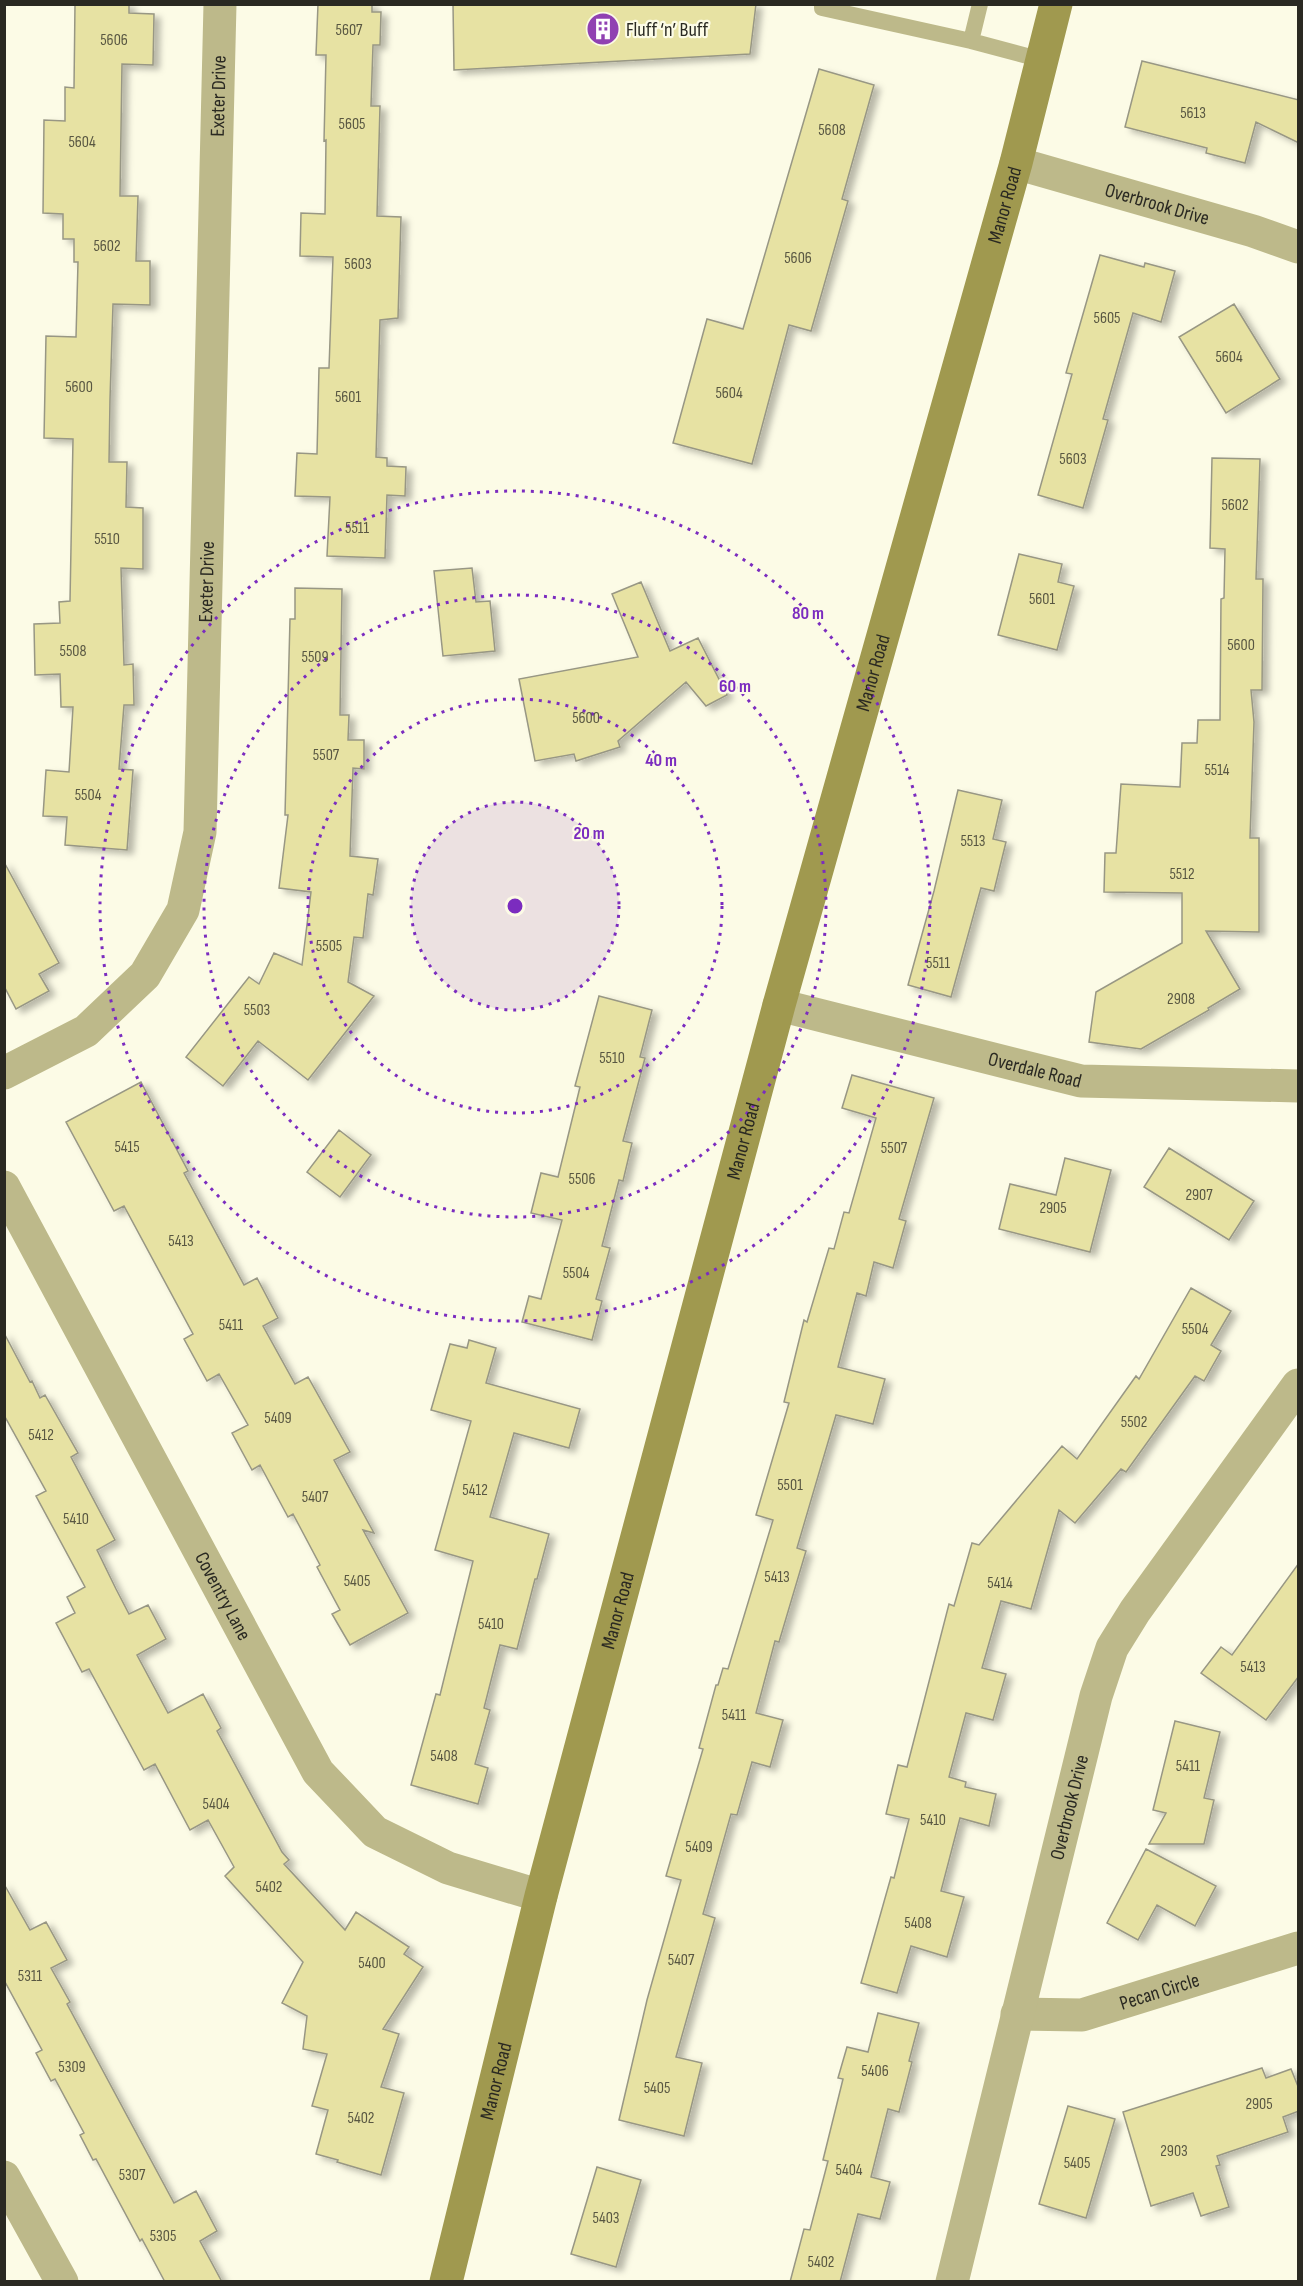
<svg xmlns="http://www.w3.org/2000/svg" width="1303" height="2286" font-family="'Sofia Sans Condensed',sans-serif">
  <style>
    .building { fill: #e7e2a3; stroke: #989784; stroke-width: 1.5; filter: url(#shadow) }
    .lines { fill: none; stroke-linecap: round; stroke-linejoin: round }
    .lane { stroke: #bdb98a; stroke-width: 16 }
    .street { stroke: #bdb98a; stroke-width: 33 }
    .secondary { stroke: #a0994f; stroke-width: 33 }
    .ring { fill: none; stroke: #7b2cbf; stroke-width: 3; stroke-dasharray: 3 6 }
    .labels { text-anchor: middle; stroke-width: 4.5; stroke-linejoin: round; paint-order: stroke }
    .number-label { font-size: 16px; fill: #595742 }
    .poi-label { font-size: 20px; fill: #2a2922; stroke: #fcfbe6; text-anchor: start }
    .street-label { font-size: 20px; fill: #2a2922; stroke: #fcfbe6 }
    .centre { fill: #7b2cbf; stroke: #fcfbe6; stroke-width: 3 }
    .ring-label { font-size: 18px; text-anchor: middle; font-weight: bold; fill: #7b2cbf; stroke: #fcfbe6; stroke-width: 4.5; stroke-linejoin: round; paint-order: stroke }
  </style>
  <defs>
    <filter id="shadow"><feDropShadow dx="6" dy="4" stdDeviation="3" flood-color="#0004"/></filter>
  </defs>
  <rect width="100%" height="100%" fill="#fcfbe6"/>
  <path class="building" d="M75 4H129V13L154 14 153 65 122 64 120 196H138L136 261H150V305L113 304 110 399 109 462H127L126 507 143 508V569L121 568 124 665 133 664 134 705H124L119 769 133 770 127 850 65 845 67 817 43 816 46 770 69 772 73 707H61L60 674 35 675 34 624 60 623 59 602 70 601 73 439 44 438 46 336 76 337 78 262H74V239H63V214L43 213 44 120 65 121V87L74 88Z
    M318 4H372V12H381L380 45H373L371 106H380L377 216 401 217 398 318 380 320 376 457 387 458V466L406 467 405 496 387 495 385 558 327 556 330 497 295 496 297 453 317 454 319 368H329L333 257 300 256 301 213 325 214 326 140 324 141 326 55H316Z
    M453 4H756L750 54 454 70Z
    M1142 61 1299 100V143L1256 122 1245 163 1206 153 1207 148 1125 127Z
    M819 69 874 85 842 199 848 201 811 331 789 325 752 464 673 443 707 319 743 329Z
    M1100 255 1144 267 1145 263 1175 271 1161 322 1133 313 1103 419 1108 420 1083 508 1038 495 1072 374 1066 373Z
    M1234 304 1280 379 1226 413 1179 337Z
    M1212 458 1260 459 1256 579H1263L1262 690H1251L1254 722 1250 838H1259V932L1206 931 1240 989 1208 1008 1209 1010 1141 1049 1089 1042 1096 992 1182 943V893L1104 892 1105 853H1116L1121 784 1180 787 1182 743H1197L1198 720H1220L1221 599 1224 598 1225 549 1210 548Z
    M1019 554 1062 564 1058 582 1074 586 1057 650 998 635Z
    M472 568 476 602 490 601 495 651 443 656 434 571Z
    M641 582 670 651 698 638 727 695 706 706 686 682 618 741 620 747 576 761 574 754 535 761 519 679 638 657 612 594Z
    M295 588 342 589 340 715H349L348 740H364V769L353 768 350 856 378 859 373 895 368 894 363 938 354 937 348 982 374 996 308 1080 258 1041 223 1086 186 1057 249 977 259 984 274 953 302 965 311 892 279 888 288 815H285L290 619H295Z
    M958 790 1002 800 993 839 1006 842 994 891 981 888 951 997 908 985 934 891Z
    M4 862 59 963 39 974 49 991 16 1009 4 986Z
    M599 996 652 1010 640 1057 645 1058 623 1141 632 1143 623 1181 619 1180 602 1246 610 1248 596 1299 602 1301 592 1340 522 1322 529 1296 541 1299 562 1220 531 1213 541 1173 558 1177 580 1087 575 1086Z
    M852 1075 934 1098 899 1219 906 1221 893 1268 874 1262 866 1296 857 1293 838 1367 885 1379 873 1424 836 1415 797 1548 806 1551 779 1642 775 1641 756 1713 783 1720 770 1767 752 1762 737 1815 731 1814 703 1914 715 1918 676 2057 702 2063 684 2136 619 2120 647 2000 681 1880 666 1876 703 1749 699 1748 716 1685H718L723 1668 728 1669 773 1520 756 1515 789 1403 784 1402 804 1320 807 1322 829 1248 834 1249 844 1212 849 1213 876 1118 842 1108Z
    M141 1082 188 1171 184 1173 244 1285 257 1278 278 1318 263 1326 295 1384 308 1377 350 1452 334 1460 374 1533 363 1530 408 1613 350 1645 332 1614 340 1610 317 1567 320 1565 293 1514 288 1517 260 1465 252 1470 232 1433 248 1425 219 1374 207 1381 184 1339 193 1334 124 1206 114 1211 66 1122Z
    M339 1130 371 1155 340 1197 307 1172Z
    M1169 1148 1254 1201 1229 1240 1144 1187Z
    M1065 1158 1111 1170 1090 1252 999 1229 1010 1184 1056 1195Z
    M1191 1288 1231 1311 1211 1345 1221 1351 1204 1381 1195 1376 1126 1472 1121 1469 1075 1523 1059 1510 1031 1609 1001 1601 982 1668 1006 1674 993 1720 966 1713 949 1777 966 1782 965 1787 996 1794 989 1826 960 1818 941 1891 964 1897 947 1957 911 1946 897 1993 861 1983 891 1877 894 1878 909 1819 886 1814 898 1765 907 1767 949 1604 954 1606 972 1543 979 1545 1062 1446 1077 1459 1136 1376 1139 1379Z
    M4 1333 30 1382 32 1381 40 1398 45 1395 78 1453 71 1457 115 1540 97 1550 116 1589 129 1614 148 1605 166 1639 137 1655 168 1713 203 1694 221 1728 217 1731 282 1852 289 1860 284 1864 345 1930 356 1912 409 1947 404 1954 423 1967 383 2029 399 2034 381 2087 404 2093 381 2175 337 2162 338 2160 316 2154 328 2110 312 2106 327 2054 303 2049 307 2016 282 2003 303 1962 225 1876 234 1867 208 1820 190 1830 155 1764 144 1770 89 1669 82 1672 56 1623 75 1613 67 1597 85 1587 36 1496 46 1491 4 1415Z
    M469 1340 496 1348 486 1383 580 1409 569 1448 514 1433 490 1517 549 1534 537 1579H535L517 1649 500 1645 484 1708 490 1710 475 1764 488 1768 478 1804 411 1785 436 1694 440 1695 473 1561 435 1550 471 1421 431 1410 450 1344 467 1348Z
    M1299 1563V1676L1266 1720 1201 1673 1221 1647 1232 1655Z
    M1175 1721 1220 1732 1204 1798 1214 1800 1204 1844H1149L1166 1813 1153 1810Z
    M1146 1849 1216 1886 1195 1926 1157 1905 1138 1940 1107 1923Z
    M4 1884 30 1930 46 1922 67 1960 51 1968 70 2002 67 2004 174 2203 196 2191 217 2231 200 2241 222 2282H165L142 2239 140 2241 96 2159 93 2160 80 2135 84 2133 55 2079 51 2081 36 2053 42 2050 4 1980Z
    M878 2013 919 2023 909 2061 912 2062 899 2112 888 2109 871 2177 890 2182 880 2219 858 2214 840 2282H790L804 2229 810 2230 828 2161 823 2160 843 2079 838 2078 847 2047 868 2052Z
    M1262 2068 1266 2078 1291 2069 1299 2089V2111L1283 2117 1288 2132 1217 2156 1220 2165 1216 2166 1229 2207 1201 2216 1193 2193 1151 2206 1123 2112Z
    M1068 2106 1115 2119 1086 2218 1039 2204Z
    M597 2167 641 2180 616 2267 571 2254Z"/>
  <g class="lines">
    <path class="lane" d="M822 4V8L971 41
      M980 4 971 41 1042 60"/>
    <g class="street">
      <path id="s1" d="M1016 163 1253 231 1298 247"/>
      <path id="s2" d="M779 1005 1081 1081 1298 1086"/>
      <path id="s3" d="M4 1073 86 1031 145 975 183 910 200 832 220 4"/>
      <path id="s4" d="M4 1187 318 1772 375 1832 448 1868 541 1896"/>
      <path id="s5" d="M1017 2014 1082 2015 1298 1948"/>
      <path d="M4 2177 62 2282"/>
      <path id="s6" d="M952 2282 1096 1696 1112 1648 1135 1611 1298 1385"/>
    </g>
    <path class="secondary" id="s7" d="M446 2282 541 1896 779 1005 1016 163 1056 4"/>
  </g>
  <circle cx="515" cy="906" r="104" fill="#7b2cbf" fill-opacity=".12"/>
  <g class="ring">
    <circle cx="515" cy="906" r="104"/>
    <circle cx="515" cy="906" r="207"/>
    <circle cx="515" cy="906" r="311"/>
    <circle cx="515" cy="906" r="415"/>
  </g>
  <defs>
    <symbol id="building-disc" viewBox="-11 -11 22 22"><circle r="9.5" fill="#9041b2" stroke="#fcfbe6"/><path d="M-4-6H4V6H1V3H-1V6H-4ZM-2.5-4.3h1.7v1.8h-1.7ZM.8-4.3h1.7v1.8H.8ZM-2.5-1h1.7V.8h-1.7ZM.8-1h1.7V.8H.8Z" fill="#fff"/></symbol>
  </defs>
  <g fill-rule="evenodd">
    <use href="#building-disc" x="584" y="10" width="38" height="38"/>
  </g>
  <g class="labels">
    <g class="number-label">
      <text x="349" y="35">5607</text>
      <text x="114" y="45">5606</text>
      <text x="1193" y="118">5613</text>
      <text x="352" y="129">5605</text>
      <text x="832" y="135">5608</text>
      <text x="82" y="147">5604</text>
      <text x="107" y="251">5602</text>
      <text x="798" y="263">5606</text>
      <text x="358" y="269">5603</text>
      <text x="1107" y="323">5605</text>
      <text x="1229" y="362">5604</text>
      <text x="79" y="392">5600</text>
      <text x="729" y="398">5604</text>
      <text x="348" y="402">5601</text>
      <text x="1073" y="464">5603</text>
      <text x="1235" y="510">5602</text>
      <text x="357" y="533">5511</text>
      <text x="107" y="544">5510</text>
      <text x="1042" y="604">5601</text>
      <text x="1241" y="650">5600</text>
      <text x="73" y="656">5508</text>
      <text x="315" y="662">5509</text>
      <text x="586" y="723">5600</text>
      <text x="326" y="760">5507</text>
      <text x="1217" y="775">5514</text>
      <text x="88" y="800">5504</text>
      <text x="973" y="846">5513</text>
      <text x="1182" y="879">5512</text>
      <text x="329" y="951">5505</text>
      <text x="938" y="968">5511</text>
      <text x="1181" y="1004">2908</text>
      <text x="257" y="1015">5503</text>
      <text x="612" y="1063">5510</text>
      <text x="127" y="1152">5415</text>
      <text x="894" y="1153">5507</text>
      <text x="582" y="1184">5506</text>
      <text x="1199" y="1200">2907</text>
      <text x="1053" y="1213">2905</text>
      <text x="181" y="1246">5413</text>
      <text x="576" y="1278">5504</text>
      <text x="231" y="1330">5411</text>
      <text x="1195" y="1334">5504</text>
      <text x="278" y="1423">5409</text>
      <text x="1134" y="1427">5502</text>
      <text x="41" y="1440">5412</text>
      <text x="790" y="1490">5501</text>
      <text x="475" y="1495">5412</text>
      <text x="315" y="1502">5407</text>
      <text x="76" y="1524">5410</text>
      <text x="777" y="1582">5413</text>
      <text x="357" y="1586">5405</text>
      <text x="1000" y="1588">5414</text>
      <text x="491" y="1629">5410</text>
      <text x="1253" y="1672">5413</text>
      <text x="734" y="1720">5411</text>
      <text x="444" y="1761">5408</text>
      <text x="1188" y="1771">5411</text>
      <text x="216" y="1809">5404</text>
      <text x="933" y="1825">5410</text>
      <text x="699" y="1852">5409</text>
      <text x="269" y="1892">5402</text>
      <text x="918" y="1928">5408</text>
      <text x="681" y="1965">5407</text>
      <text x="372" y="1968">5400</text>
      <text x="30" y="1981">5311</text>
      <text x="72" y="2072">5309</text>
      <text x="875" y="2076">5406</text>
      <text x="657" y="2093">5405</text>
      <text x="1259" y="2109">2905</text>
      <text x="361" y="2123">5402</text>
      <text x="1174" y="2156">2903</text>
      <text x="1077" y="2168">5405</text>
      <text x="849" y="2175">5404</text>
      <text x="132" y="2180">5307</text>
      <text x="606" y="2223">5403</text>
      <text x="163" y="2241">5305</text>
      <text x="821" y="2267">5402</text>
    </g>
    <g class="poi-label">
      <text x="626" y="36">Fluff ‘n’ Buff</text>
    </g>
    <g class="street-label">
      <text dy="7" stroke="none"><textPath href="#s3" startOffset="1065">Exeter Drive</textPath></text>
      <text dy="7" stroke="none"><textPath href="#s1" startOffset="147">Overbrook Drive</textPath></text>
      <text dy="7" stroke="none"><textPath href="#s7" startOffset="2151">Manor Road</textPath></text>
      <text dy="7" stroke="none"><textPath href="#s3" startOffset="579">Exeter Drive</textPath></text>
      <text dy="7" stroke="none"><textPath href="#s7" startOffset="1665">Manor Road</textPath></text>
      <text dy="7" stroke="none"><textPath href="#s2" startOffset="264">Overdale Road</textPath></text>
      <text dy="7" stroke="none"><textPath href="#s7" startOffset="1179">Manor Road</textPath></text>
      <text dy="7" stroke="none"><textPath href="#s4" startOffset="464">Coventry Lane</textPath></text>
      <text dy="7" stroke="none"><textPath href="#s7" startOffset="693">Manor Road</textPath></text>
      <text dy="7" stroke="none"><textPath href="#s6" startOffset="489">Overbrook Drive</textPath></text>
      <text dy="7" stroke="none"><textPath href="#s5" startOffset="146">Pecan Circle</textPath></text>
      <text dy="7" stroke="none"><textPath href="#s7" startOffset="207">Manor Road</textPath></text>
    </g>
  </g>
  <circle cx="515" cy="906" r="9" class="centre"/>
  <g class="ring-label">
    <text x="808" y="619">80 m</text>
    <text x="735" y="692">60 m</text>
    <text x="661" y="766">40 m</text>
    <text x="589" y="839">20 m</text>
  </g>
  <rect width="1303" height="2286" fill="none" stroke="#2a2922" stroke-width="12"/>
</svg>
